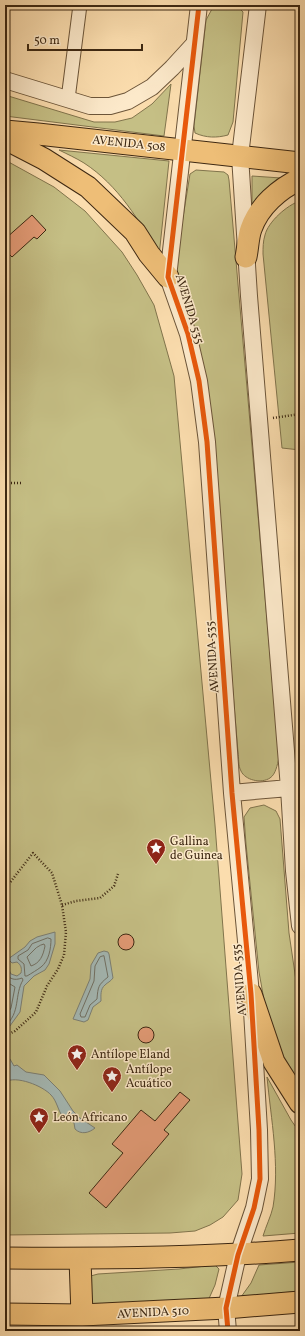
<svg xmlns="http://www.w3.org/2000/svg" width="305" height="1336" font-family="Vollkorn,serif">
  <style>
    .green { fill: #c5bf85; stroke: #81744c }
    .water { fill: #a4b9b6; stroke: #7b7f74 }
    .lines { fill: none; stroke-linecap: round; stroke-linejoin: round }
    .shore { stroke: #707064; stroke-width: 1 }
    .building { fill: #e29a75; stroke: #3d2812 }
    .minor-casing { stroke: #6c5539; stroke-width: 15 }
    .tertiary-casing { stroke: #6c5539; stroke-width: 18 }
    .primary-casing { stroke: #3d2812; stroke-width: 23 }
    .path { stroke: #3d2812; stroke-width: 2.5; stroke-dasharray: 1 2; stroke-linecap: butt }
    .minor { stroke: #fce9ca; stroke-width: 13 }
    .tertiary { stroke: #fce9ca; stroke-width: 16 }
    .primary { stroke: #eebe77; stroke-width: 21 }
    .cycleway-casing { stroke: #fce9ca; stroke-width: 8 }
    .cycleway { stroke: #e8590c; stroke-width: 5 }
    .labels { text-anchor: middle; stroke-width: 3; stroke-linejoin: round; paint-order: stroke }
    .street-label { font-size: 12px; fill: #3d2812; stroke: #fce9ca }
    .poi-label { font-size: 12px; fill: #3d2812; stroke: #fce9ca; text-anchor: start }
  </style>
  <rect width="100%" height="100%" fill="#fbddae"/>
  <filter id="stains"><feTurbulence type="fractalNoise" baseFrequency=".005" numOctaves="4"/><feColorMatrix values="0 0 0 0 .2 0 0 0 0 .09 0 0 0 0 .02 0 0 0 .5 -.17"/></filter>
  <radialGradient id="worn" r=".72"><stop offset=".6" stop-color="#630" stop-opacity="0"/><stop offset="1" stop-color="#630" stop-opacity=".3"/></radialGradient>
  <path class="green" d="M219 5 238 7 243 12 233 122 228 135C217 138 206 138 195 133L194 126 206 20 212 9Z
    M171 84 164 136 5 116V95L94 122H115L132 118 152 104Z
    M59 150 169 161 159 256C140 221 118 185 84 163 76 158 67 154 59 150Z
    M5 160 54 187 85 211 122 252 137 275 154 305 174 376 215 825 242 1174 238 1200 223 1217 210 1225 195 1231 170 1233 5 1235Z
    M196 170 224 172 228 175 229 180 279 758C277 765 276 774 270 778 261 784 245 780 241 771 238 766 239 758 238 752L209 405 178 293 176 261 190 174Z
    M252 176 281 178 252 208Z
    M300 201V450L282 448 263 254C263 248 263 241 265 235 268 222 287 205 300 201Z
    M264 805 276 811 280 819 289 933 300 1008V1089L279 1051 266 1011 259 972 246 844 244 817 250 808Z
    M267 1077 291 1120 300 1133V1233L263 1236C266 1226 271 1216 273 1207 280 1165 271 1119 267 1077Z
    M300 1262V1291L241 1297 251 1283 259 1265Z
    M215 1265 219 1269 215 1285 207 1303 100 1310 90 1301 87 1277 98 1274 179 1269Z"/>
  <path class="water" d="M55 932V944L49 964 45 970 34 976 24 986 20 1012 7 1030 5 1028V963L9 967V970L11 974 17 976 21 973C22 968 21 965 17 962L12 963 8 959 25 947 30 941 37 937Z
    M104 951 108 952 109 954 113 978C110 982 108 982 105 985 100 989 101 996 101 1001L93 1007 88 1020 84 1022 73 1019 90 979 91 965 98 953Z
    M5 1058 10 1059 14 1066 17 1065 26 1072 44 1075 60 1091 73 1111 80 1118 95 1128C89 1133 81 1135 75 1129L74 1123C71 1120 66 1119 63 1117 58 1111 57 1101 51 1095 43 1086 16 1075 5 1082Z"/>
  <g class="lines">
    <path class="shore" d="M48 938 51 939C51 948 49 961 41 967 37 970 32 973 27 976H25L24 964 18 959V956L28 950 32 944Z
      M41 945 44 944 45 946C43 956 40 963 31 966L27 957 36 948Z
      M104 956 108 977C98 985 98 987 97 999L90 1005 85 1017H81L80 1014 94 981 95 966 100 957Z
      M5 972C9 979 14 981 22 978L23 980C14 995 21 1013 5 1026
      M5 981 15 987 11 1008 5 1018"/>
  </g>
  <path class="building" d="M32 215 46 230 37 239 34 237 12 257 5 250V239Z
    M118 942a8 8 0 1 1 16 0a8 8 0 1 1-16 0Z
    M138 1035a8 8 0 1 1 16 0a8 8 0 1 1-16 0Z
    M180 1092 190 1100 164 1130 169 1134 106 1208 89 1193 123 1153 112 1144 141 1110 155 1121Z"/>
  <g class="lines">
    <defs>
      <path id="minor" d="M68 99 80 5"/>
      <path id="tertiary" d="M199 5 168 277 188 334 199 381 207 442 232 793 251 994 259 1130 260 1179 254 1208 238 1255 226 1308 228 1331
        M258 5 240 156 249 296 289 788 294 871 300 926
        M5 80 90 106H110L128 101 152 87 172 68 194 44
        M232 793 289 788"/>
      <path id="primary" d="M5 131 38 134 300 163
        M5 134 15 144 44 159 88 187 135 232 149 254 168 277
        M246 257C248 248 248 237 251 229 259 206 279 189 300 179
        M251 994 274 1062 300 1103
        M5 1258C103 1259 202 1258 300 1250
        M80 1259 82 1315
        M5 1314 82 1315 226 1308 300 1302"/>
    </defs>
    <use href="#minor" class="minor-casing"/>
    <use href="#tertiary" class="tertiary-casing"/>
    <use href="#primary" class="primary-casing"/>
    <path class="path" d="M273 418 300 414
      M5 483H22
      M5 889 33 853 52 873 62 905 66 932 64 955 58 969 47 986 36 1012 15 1031 5 1036
      M62 905 76 901 100 898 114 886 118 874"/>
    <use href="#minor" class="minor"/>
    <use href="#tertiary" class="tertiary"/>
    <use href="#primary" class="primary"/>
    <defs>
      <path id="cycleway" d="M199 5 168 277 188 334 199 381 207 442 232 793 251 994 259 1130 260 1179 254 1208 238 1255 226 1308 228 1331"/>
    </defs>
    <use href="#cycleway" class="cycleway-casing"/>
    <use href="#cycleway" class="cycleway"/>
  </g>
  <defs>
    <symbol id="sight-pin" viewBox="-11 -11 22 30"><path d="M0 17L-7.5 6A9.5 9.5 0 1 1 7.5 6Z" fill="#8f2418" stroke="#fce9ca"/><path d="M0-6L1.8-2.2L6-1.7L2.9 1.2L3.7 5.4L0 3.3L-3.7 5.4L-2.9 1.2L-6-1.7L-1.8-2.2Z" fill="#fff"/></symbol>
  </defs>
  <g fill-rule="evenodd">
    <use href="#sight-pin" x="145" y="837" width="22" height="30"/>
    <use href="#sight-pin" x="66" y="1043" width="22" height="30"/>
    <use href="#sight-pin" x="101" y="1065" width="22" height="30"/>
    <use href="#sight-pin" x="28" y="1106" width="22" height="30"/>
  </g>
  <g class="labels">
    <g class="street-label">
      <text transform="translate(129 143) rotate(6)" y="4">AVENIDA 508</text>
      <text transform="translate(190 309) rotate(73)" y="4">AVENIDA 535</text>
      <text transform="translate(212 657) rotate(-94)" y="4">AVENIDA 535</text>
      <text transform="translate(239 980) rotate(-95)" y="4">AVENIDA 535</text>
      <text transform="translate(153 1312) rotate(-3)" y="4">AVENIDA 510</text>
    </g>
    <g class="poi-label">
      <text x="170" y="845">Gallina<tspan x="170" dy="14">de Guinea</tspan></text>
      <text x="91" y="1058">Antílope Eland</text>
      <text x="126" y="1073">Antílope<tspan x="126" dy="14">Acuático</tspan></text>
      <text x="53" y="1121">León Africano</text>
    </g>
  </g>
  <rect width="305" height="1336" fill="none" stroke="#fbddae" stroke-width="20"/>
  <rect x="6" y="6" width="293" height="1324" fill="none" stroke="#3d2812" stroke-width="2"/>
  <rect x="10" y="10" width="285" height="1316" fill="none" stroke="#3d2812"/>
  <path d="M28 44v6h114v-6" fill="none" stroke="#3d2812" stroke-width="2"/>
  <text x="34" y="44" font-size="12" fill="#3d2812" stroke="#fce9ca" stroke-width="3" paint-order="stroke">50 m</text>
  <rect width="100%" height="100%" filter="url(#stains)"/>
  <rect width="100%" height="100%" fill="url(#worn)"/>
</svg>
